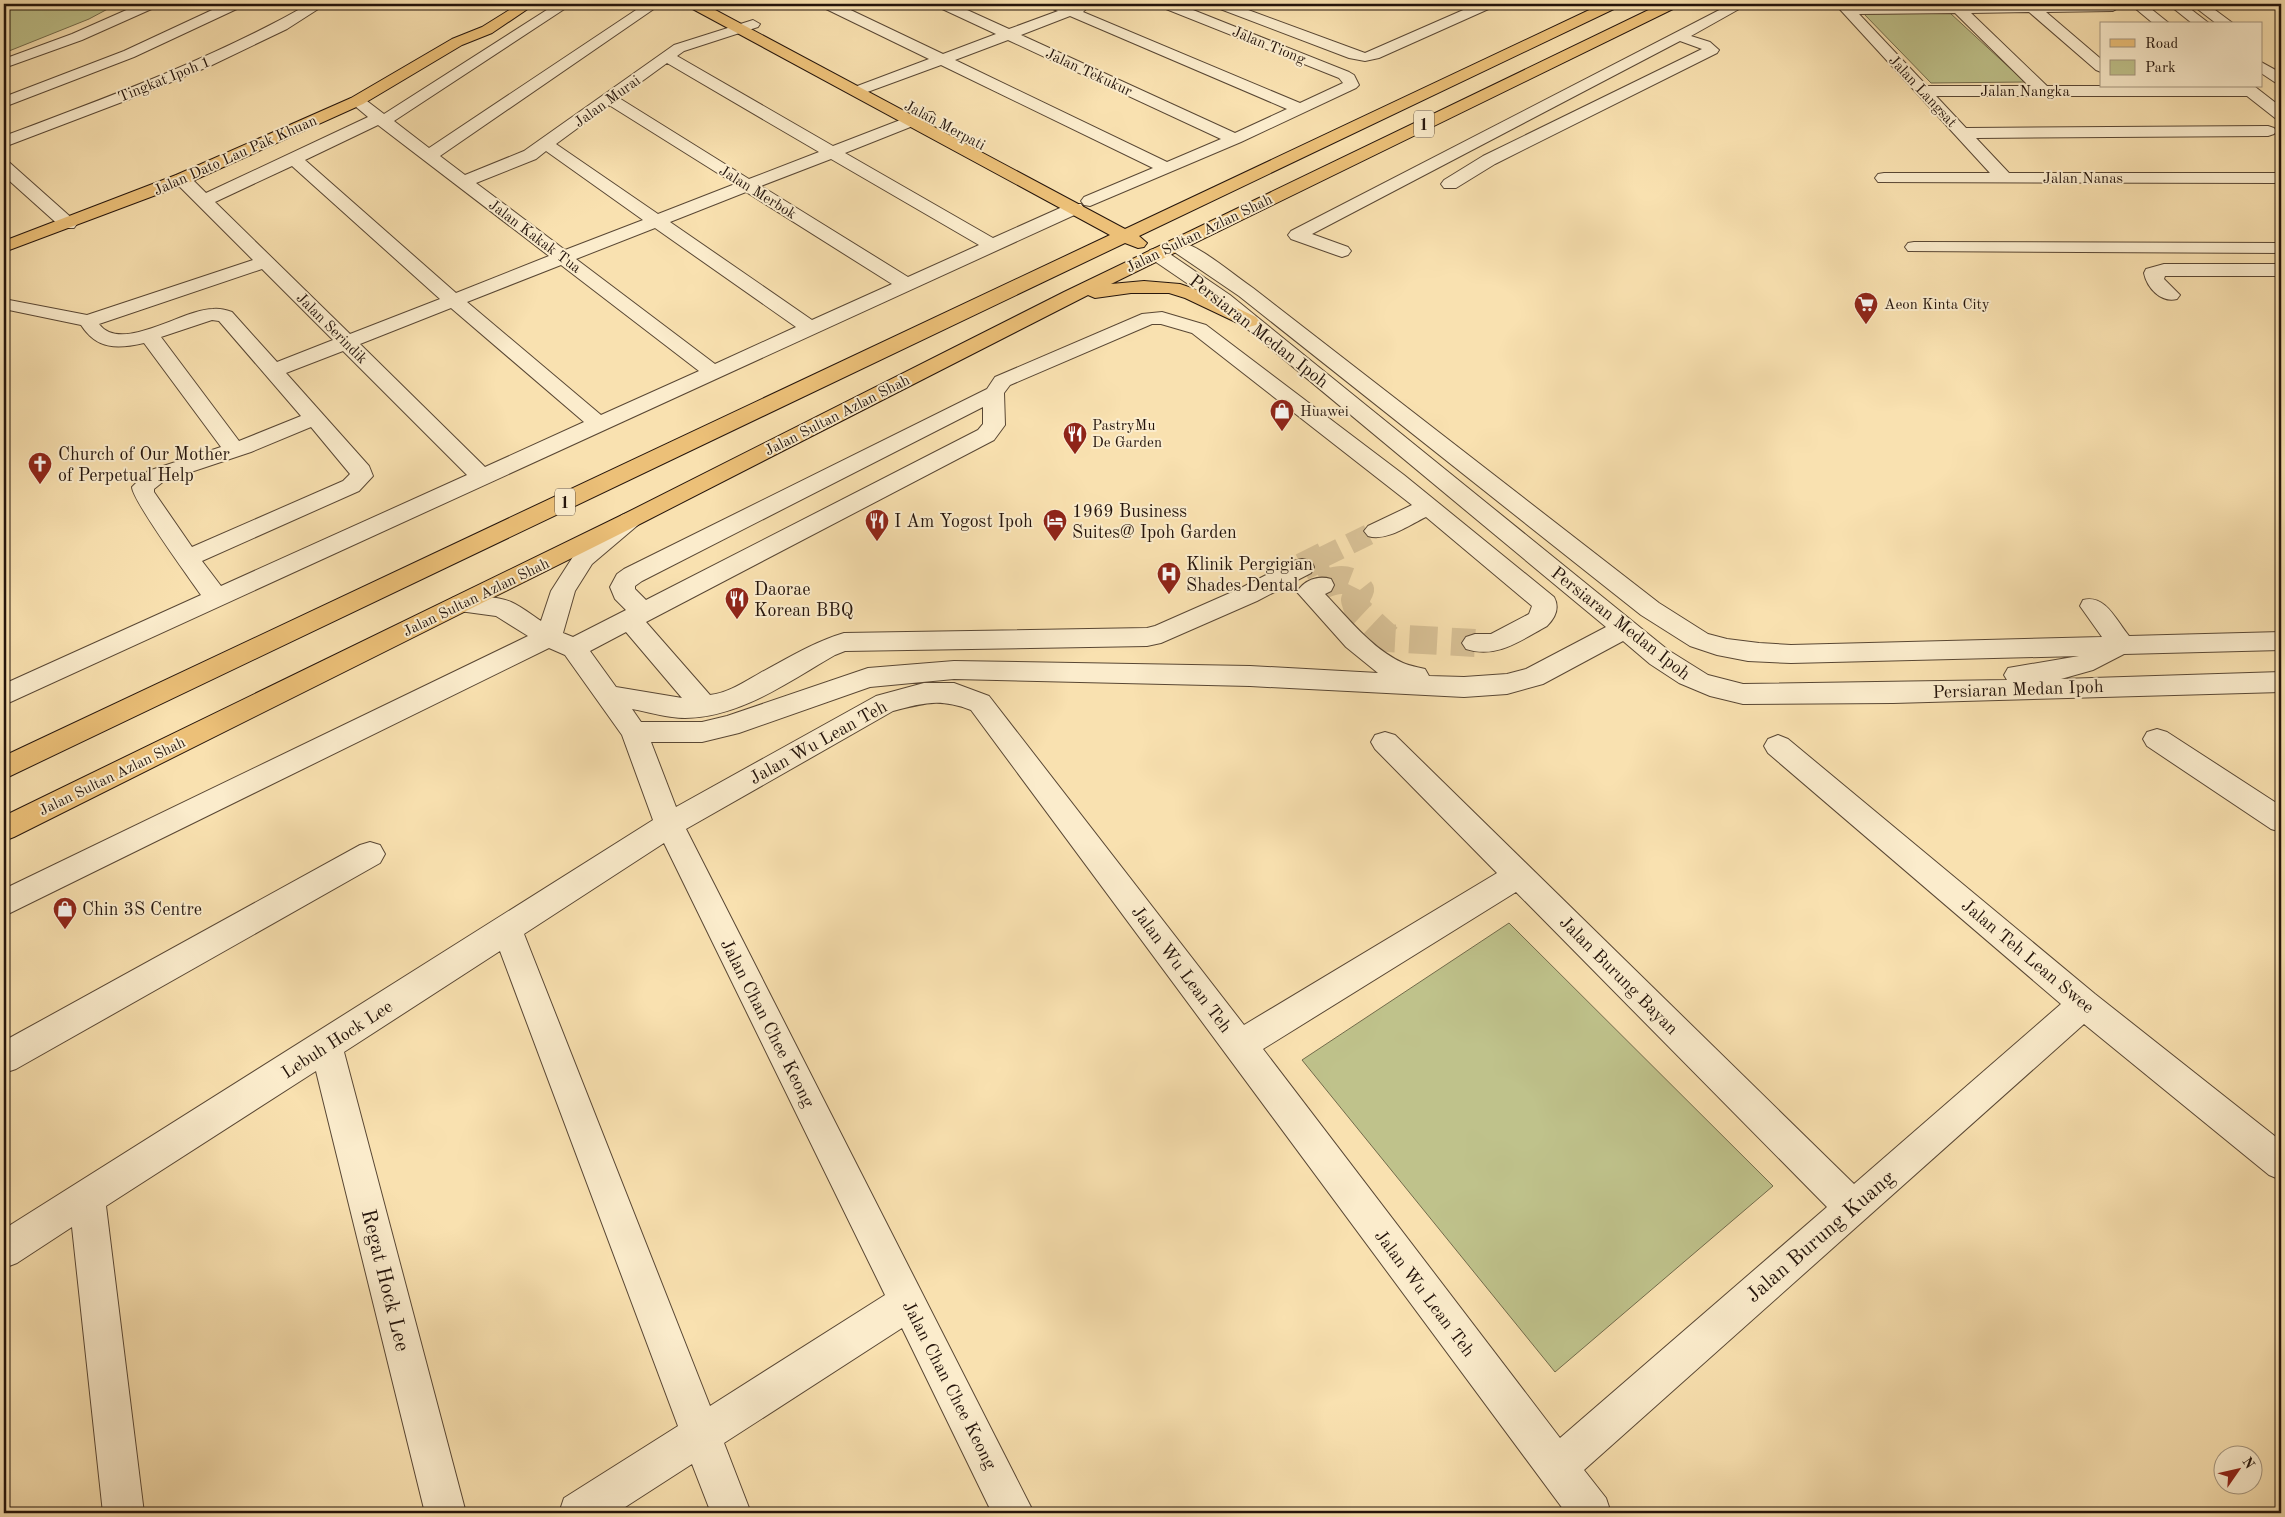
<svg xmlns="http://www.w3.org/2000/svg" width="2285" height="1517" font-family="'Old Standard TT',serif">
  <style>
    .green { fill: #bfc28b; stroke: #726b4b }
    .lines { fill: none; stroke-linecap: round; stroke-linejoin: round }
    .minor-tunnel-far1 { stroke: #d9c297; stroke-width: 21; stroke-dasharray: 21 11; stroke-linecap: butt }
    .minor-tunnel { stroke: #d9c297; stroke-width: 28; stroke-dasharray: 28 14; stroke-linecap: butt }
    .minor-casing { stroke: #594734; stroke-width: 2 }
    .major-casing { stroke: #24140b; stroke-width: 2 }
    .minor { fill: #fbeccc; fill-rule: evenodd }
    .major { fill: #ecc078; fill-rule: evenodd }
    .labels { text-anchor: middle; stroke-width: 4; stroke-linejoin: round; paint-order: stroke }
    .far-street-label { font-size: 15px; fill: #24140b; stroke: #fbeccc }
    .far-poi-label { font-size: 15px; fill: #24140b; stroke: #fbeccc; text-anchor: start }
    .shield { fill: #fbeccc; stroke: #645545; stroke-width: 1 }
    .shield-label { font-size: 16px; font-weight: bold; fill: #24140b }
    .street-label { font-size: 18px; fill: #24140b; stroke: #fbeccc }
    .poi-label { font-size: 18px; fill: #24140b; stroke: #fbeccc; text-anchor: start }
    .near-street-label { font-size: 21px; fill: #24140b; stroke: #fbeccc }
  </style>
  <rect width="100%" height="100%" fill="#f9e1b0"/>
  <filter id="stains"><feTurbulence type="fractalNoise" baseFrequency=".004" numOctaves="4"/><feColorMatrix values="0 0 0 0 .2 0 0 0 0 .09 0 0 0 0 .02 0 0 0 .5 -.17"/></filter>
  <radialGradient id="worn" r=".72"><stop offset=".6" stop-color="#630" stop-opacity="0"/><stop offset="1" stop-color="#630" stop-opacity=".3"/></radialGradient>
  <path class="green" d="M4 4H117L89 19 4 53Z
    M1950 13 2025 82 1931 83 1864 14Z
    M1509 923 1773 1186 1555 1372 1302 1060Z"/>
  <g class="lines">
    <path class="minor-tunnel-far1" d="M1321 558 1376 531"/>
    <path class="minor-tunnel" d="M1302 567 1324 556
      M1322 585C1337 579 1349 576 1360 590L1355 600 1358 610 1388 638 1475 643"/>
    <defs>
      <path id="minor" d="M140 4H158L156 7 82 40 4 68V59L72 34Z
        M225 4H243L241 7 134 57 4 107V97L124 51Z
        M309 4H326L287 29 210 66 130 99 4 147V136C108 97 212 59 309 4Z
        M556 4H572L394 121 429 148 645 4H661L440 156 465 175 524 151 674 45 753 20 760 24 758 27 684 51 677 56 833 146 921 112H933L935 115 933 118 845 153 993 238 1069 204H1081L1084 208 1081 212 4 705V684L201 595C190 579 132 500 132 487L148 471 221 447 144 343C118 349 97 350 81 325L4 309V299L87 315 253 260 176 183 173 179 176 175H188L206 193 368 117 349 101 351 98H363L384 114ZM667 63 819 152 749 179 619 98ZM609 105 735 184 658 214 556 144ZM378 125 549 256 456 293 305 160ZM546 151 643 220 565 250 476 183 536 159ZM831 159 979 245 908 277 761 186ZM292 166 440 299 350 334 215 202ZM746 192 892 284 812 320 670 222ZM655 228 796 327 715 364 576 259ZM561 265 699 371 601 415 467 302ZM262 269 333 340 277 362 232 312C226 310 219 308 213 309 183 309 121 354 99 324ZM451 308 584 422 485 467 360 344ZM212 320 219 321 301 416 239 441 161 337ZM343 351 467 475 221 586 202 561 359 491 373 476 369 466 286 373ZM311 427 350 474 343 481 192 547 154 492V489L164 481 251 452Z
        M820 4H838L943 54 996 34 938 7 936 4H954L1009 29 1058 11 1048 7 1046 4C1058 4 1069 7 1080 4L1087 8 1083 12 1300 103 1343 83 1339 78 1161 7 1159 4H1178L1349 72 1354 75 1359 85 1356 88 1241 142 1090 206 1084 205 1081 201 1084 197 1153 168 941 65 862 94H852L849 91 852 88 929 59 822 7ZM1070 16 1287 109 1235 133 1021 35ZM1008 40 1221 139 1167 162 955 60Z
        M1213 4H1232L1365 53 1477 4H1495L1493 7 1379 58 1365 61 1349 58 1215 7Z
        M1731 4H1748L1691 36 1710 42 1719 50 1717 53 1495 164 1456 188H1444L1441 184 1444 180 1483 156 1702 49 1680 41 1312 234 1348 247 1351 251 1348 255 1342 257 1336 255 1291 239 1288 235 1291 231Z
        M1835 4H1849L1851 6 2118 4 2120 7 2113 11 2046 12 2101 59V72L2096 70 2029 12 1971 13 2047 86H2254L2281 107V120L2275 118 2247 96H1936L1966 128 2268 126 2274 128 2276 131 2274 134 2268 136 1976 138 2009 173H2281V183L1878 182 1875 178 1878 174 1884 173H1990ZM1955 13 2029 86H1927L1859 14Z
        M2130 4H2145L2170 24H2154Z
        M2168 4H2184L2210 24H2193Z
        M2191 4H2207L2234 24H2217Z
        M2261 62 2281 73V85L2276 83 2261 73Z
        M4 162 10 163 74 220 77 224 74 228H62L4 176Z
        M1176 240C1201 246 1231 273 1253 288L1659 603 1708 634 1727 639 1759 643 1791 645 2102 637 2080 606 2083 600C2105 594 2116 620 2129 636L2281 632V650L2124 654 2093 670 2061 679 2281 672V692L1893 703 1743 704 1710 696 1679 683 1650 664 1623 641 1543 684 1507 694 1464 697 1250 686 954 679 870 687 739 733 702 742H651L676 807 876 696 924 683H954L989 696 1244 1025 1497 873 1375 749 1371 742 1375 735 1385 732 1395 735 1854 1184 2061 1004 1768 753 1764 746 1768 739 1778 735 1788 739 2095 994 2281 1141V1180L2269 1175 2084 1024 1584 1470 1606 1498 1611 1513H1566L971 710C939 698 924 703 893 711L686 829 1034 1513H992L902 1328 724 1443 751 1513H711L692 1464 616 1513H559L564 1498 678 1426 500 951 344 1052 466 1513H425L316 1071 106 1206 144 1513H103L72 1227 17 1263 4 1268V1229L653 820 622 735 565 655 549 648 4 916V889L528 636 496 616 452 610 449 604 452 598C466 594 498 596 511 602 522 607 532 615 541 621L551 591 576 552 622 515 630 512 638 515 642 520 638 525 592 564 575 591 563 633 573 637 626 610 615 599 610 587 617 574 624 569 987 389 995 377 1142 314 1162 312 1206 325 1404 475 1554 597C1560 608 1555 618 1547 626 1521 640 1497 659 1466 649L1462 643 1466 637 1475 634H1491L1529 614 1532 606 1426 517C1409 525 1386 542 1368 536L1364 531 1368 526 1412 505 1192 333 1161 324H1152L1010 385 1004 393 1005 425 994 440 646 622 710 695C728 693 744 682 760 673 788 658 814 642 844 633L1147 628 1155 626 1239 589 1293 561 1302 559 1311 561 1314 567 1311 573 1257 601 1161 643 1147 646 845 651 835 655C788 682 741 717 685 718 668 718 649 712 632 709L641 722H702L727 716 868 668 954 661 1250 666 1378 673 1346 647 1297 592C1304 580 1318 575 1331 579L1334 585 1331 591 1325 594C1348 618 1372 649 1403 663 1410 666 1418 667 1425 669L1429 676 1464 677 1507 674 1526 669 1606 627 1216 303 1150 258 1148 254 1150 250 1157 248 1164 250 1230 295 1668 650 1708 675 1743 684 2007 680 2004 675 2008 668 2079 656 1791 663 1748 661 1717 655 1690 646 1641 615 1239 296 1170 249 1167 245 1170 241ZM983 407V424L978 430 646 600 635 589V586L642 581ZM626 632 682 698 616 687 590 651ZM664 843 885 1295 710 1406 524 934ZM1516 892 1827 1207 1560 1438 1263 1049Z
        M1914 242 2281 243V253L1908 251 1905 247 1908 243Z
        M2164 264H2281V276H2165L2164 279 2180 295 2177 299C2161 303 2147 288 2144 273L2146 269Z
        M2157 729 2167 732 2281 806V832L2271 829 2147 746 2143 739 2147 732Z
        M370 842 380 845 385 854 380 863 16 1069 4 1073V1041L360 845Z"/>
      <path id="major" d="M519 4H535L492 33 462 45 363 104 188 183 4 252V241L176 175 351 98 452 39 482 27Z
        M687 4H704L1125 229 1602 4H1620L1618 7 1139 236 1147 243 1144 247 1138 248 1125 243 4 779V756L1110 235 689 7Z
        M1661 4H1679L1677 7 1111 284 1144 281 1180 284 1206 293 1256 317 1259 321 1256 325 1249 327 1242 325 1185 298 1169 293H1131L1095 298 1088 295 638 525 14 837 4 841V816L622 515 1064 292Z"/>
    </defs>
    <use href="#minor" class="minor-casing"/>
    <use href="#major" class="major-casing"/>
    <use href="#minor" class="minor"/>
    <use href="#major" class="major"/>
  </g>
  <defs>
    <symbol id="supermarket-pin" viewBox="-11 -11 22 30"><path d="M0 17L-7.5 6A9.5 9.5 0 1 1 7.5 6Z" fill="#8f2418" stroke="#fbeccc"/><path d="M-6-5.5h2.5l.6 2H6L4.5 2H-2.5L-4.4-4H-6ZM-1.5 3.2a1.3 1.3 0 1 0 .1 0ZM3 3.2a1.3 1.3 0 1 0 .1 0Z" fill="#fff"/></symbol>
    <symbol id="shop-pin" viewBox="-11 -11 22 30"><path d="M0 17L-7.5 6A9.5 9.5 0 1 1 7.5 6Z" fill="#8f2418" stroke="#fbeccc"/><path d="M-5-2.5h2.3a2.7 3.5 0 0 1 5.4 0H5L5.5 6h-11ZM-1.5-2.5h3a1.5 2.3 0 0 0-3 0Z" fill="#fff"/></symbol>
    <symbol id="restaurant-pin" viewBox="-11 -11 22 30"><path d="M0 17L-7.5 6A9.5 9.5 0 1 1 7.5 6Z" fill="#8f2418" stroke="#fbeccc"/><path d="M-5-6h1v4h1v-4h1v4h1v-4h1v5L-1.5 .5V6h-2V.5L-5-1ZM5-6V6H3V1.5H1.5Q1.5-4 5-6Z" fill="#fff"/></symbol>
    <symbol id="church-pin" viewBox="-11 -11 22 30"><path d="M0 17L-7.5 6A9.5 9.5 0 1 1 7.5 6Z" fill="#8f2418" stroke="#fbeccc"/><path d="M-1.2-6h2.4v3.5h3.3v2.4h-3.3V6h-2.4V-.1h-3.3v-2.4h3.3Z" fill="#fff"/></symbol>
    <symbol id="hotel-pin" viewBox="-11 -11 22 30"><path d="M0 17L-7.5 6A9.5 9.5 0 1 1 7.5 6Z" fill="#8f2418" stroke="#fbeccc"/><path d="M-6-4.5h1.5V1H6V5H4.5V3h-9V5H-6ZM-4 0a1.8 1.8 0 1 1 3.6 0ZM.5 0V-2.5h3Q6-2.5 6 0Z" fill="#fff"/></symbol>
    <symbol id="hospital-pin" viewBox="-11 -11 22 30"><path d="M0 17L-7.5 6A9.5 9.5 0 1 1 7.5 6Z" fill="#8f2418" stroke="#fbeccc"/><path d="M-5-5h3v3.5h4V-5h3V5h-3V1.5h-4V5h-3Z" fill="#fff"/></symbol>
  </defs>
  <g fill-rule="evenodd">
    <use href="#supermarket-pin" x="1852" y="290" width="28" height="38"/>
    <use href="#shop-pin" x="1268" y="397" width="28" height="38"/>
    <use href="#restaurant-pin" x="1061" y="420" width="28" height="38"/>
    <use href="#church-pin" x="26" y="450" width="28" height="38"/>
    <use href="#restaurant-pin" x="863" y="507" width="28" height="38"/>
    <use href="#hotel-pin" x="1041" y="507" width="28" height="38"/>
    <use href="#hospital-pin" x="1155" y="560" width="28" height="38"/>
    <use href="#restaurant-pin" x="723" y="585" width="28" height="38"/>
    <use href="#shop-pin" x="51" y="895" width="28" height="38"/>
  </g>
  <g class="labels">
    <g class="far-street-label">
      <text transform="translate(1269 45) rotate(22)" y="5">Jalan Tiong</text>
      <text transform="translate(1089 72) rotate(25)" y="5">Jalan Tekukur</text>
      <text transform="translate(164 79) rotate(-22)" y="5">Tingkat Ipoh 1</text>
      <text transform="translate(1923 91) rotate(47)" y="5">Jalan Langsat</text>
      <text x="2025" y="96">Jalan Nangka</text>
      <text transform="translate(607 101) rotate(-36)" y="5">Jalan Murai</text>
      <text transform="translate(945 125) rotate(28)" y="5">Jalan Merpati</text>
      <text transform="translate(235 155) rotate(-24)" y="5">Jalan Dato Lau Pak Khuan</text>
      <text x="2083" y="183">Jalan Nanas</text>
      <text transform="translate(758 192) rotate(32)" y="5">Jalan Merbok</text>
      <text transform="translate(1199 233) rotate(-26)" y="5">Jalan Sultan Azlan Shah</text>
      <text transform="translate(535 236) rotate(37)" y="5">Jalan Kakak Tua</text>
      <text transform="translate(332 328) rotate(45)" y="5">Jalan Serindik</text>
      <text transform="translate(837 415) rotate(-27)" y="5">Jalan Sultan Azlan Shah</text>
      <text transform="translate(476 597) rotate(-26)" y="5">Jalan Sultan Azlan Shah</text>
      <text transform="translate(112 776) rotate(-26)" y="5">Jalan Sultan Azlan Shah</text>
    </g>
    <g class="far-poi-label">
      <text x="1884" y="309">Aeon Kinta City</text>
      <text x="1300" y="416">Huawei</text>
      <text x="1092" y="430">PastryMu<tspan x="1092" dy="17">De Garden</tspan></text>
    </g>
    <g class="shield">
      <rect x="1414" y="110.5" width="20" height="27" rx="4"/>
      <rect x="555" y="488.5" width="20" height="27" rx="4"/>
    </g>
    <g class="shield-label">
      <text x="1424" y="130">1</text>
      <text x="565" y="508">1</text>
    </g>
    <g class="street-label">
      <text transform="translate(1259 331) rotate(38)" y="6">Persiaran Medan Ipoh</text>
      <text transform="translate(1621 623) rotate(38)" y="6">Persiaran Medan Ipoh</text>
      <text transform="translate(2018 689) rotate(-2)" y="6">Persiaran Medan Ipoh</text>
      <text transform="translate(818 742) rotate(-29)" y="6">Jalan Wu Lean Teh</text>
      <text transform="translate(2028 956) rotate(40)" y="6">Jalan Teh Lean Swee</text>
      <text transform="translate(1182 969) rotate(53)" y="6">Jalan Wu Lean Teh</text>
      <text transform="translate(1619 975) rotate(45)" y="6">Jalan Burung Bayan</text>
      <text transform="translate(768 1023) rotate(63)" y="6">Jalan Chan Chee Keong</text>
      <text transform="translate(337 1039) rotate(-33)" y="6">Lebuh Hock Lee</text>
      <text transform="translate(1425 1293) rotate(53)" y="6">Jalan Wu Lean Teh</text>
      <text transform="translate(950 1385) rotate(63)" y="6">Jalan Chan Chee Keong</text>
    </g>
    <g class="poi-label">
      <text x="58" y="460">Church of Our Mother<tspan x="58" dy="21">of Perpetual Help</tspan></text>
      <text x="1072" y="517">1969 Business<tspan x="1072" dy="21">Suites@ Ipoh Garden</tspan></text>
      <text x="894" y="527">I Am Yogost Ipoh</text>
      <text x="1186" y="570">Klinik Pergigian<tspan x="1186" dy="21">Shades Dental</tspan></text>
      <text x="754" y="595">Daorae<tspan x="754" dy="21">Korean BBQ</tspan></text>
      <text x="82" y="915">Chin 3S Centre</text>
    </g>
    <g class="near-street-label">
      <text transform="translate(1820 1236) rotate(-41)" y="7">Jalan Burung Kuang</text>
      <text transform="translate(386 1280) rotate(76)" y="7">Regat Hock Lee</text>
    </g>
  </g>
  <rect width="2285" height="1517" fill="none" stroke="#f9e1b0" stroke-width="20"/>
  <rect x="5" y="5" width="2275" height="1507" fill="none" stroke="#24140b" stroke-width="2.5"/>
  <rect x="10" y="10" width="2265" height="1497" fill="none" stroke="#24140b"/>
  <rect x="2100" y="22" width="162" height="65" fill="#fbeccc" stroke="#a5967f"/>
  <rect x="2110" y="39" width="25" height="8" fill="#ecc078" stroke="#a5967f"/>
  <text x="2145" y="48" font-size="15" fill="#24140b">Road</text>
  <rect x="2110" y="60" width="25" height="15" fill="#bfc28b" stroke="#a5967f"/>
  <text x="2145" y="72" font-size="15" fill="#24140b">Park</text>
  <g transform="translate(2238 1470) rotate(56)"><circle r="24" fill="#fbeccc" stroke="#a5967f"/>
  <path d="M0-4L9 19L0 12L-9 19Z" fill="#8f2418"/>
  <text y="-8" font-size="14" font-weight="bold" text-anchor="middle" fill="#24140b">N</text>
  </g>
  <rect width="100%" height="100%" filter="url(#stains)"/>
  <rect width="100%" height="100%" fill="url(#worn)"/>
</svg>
